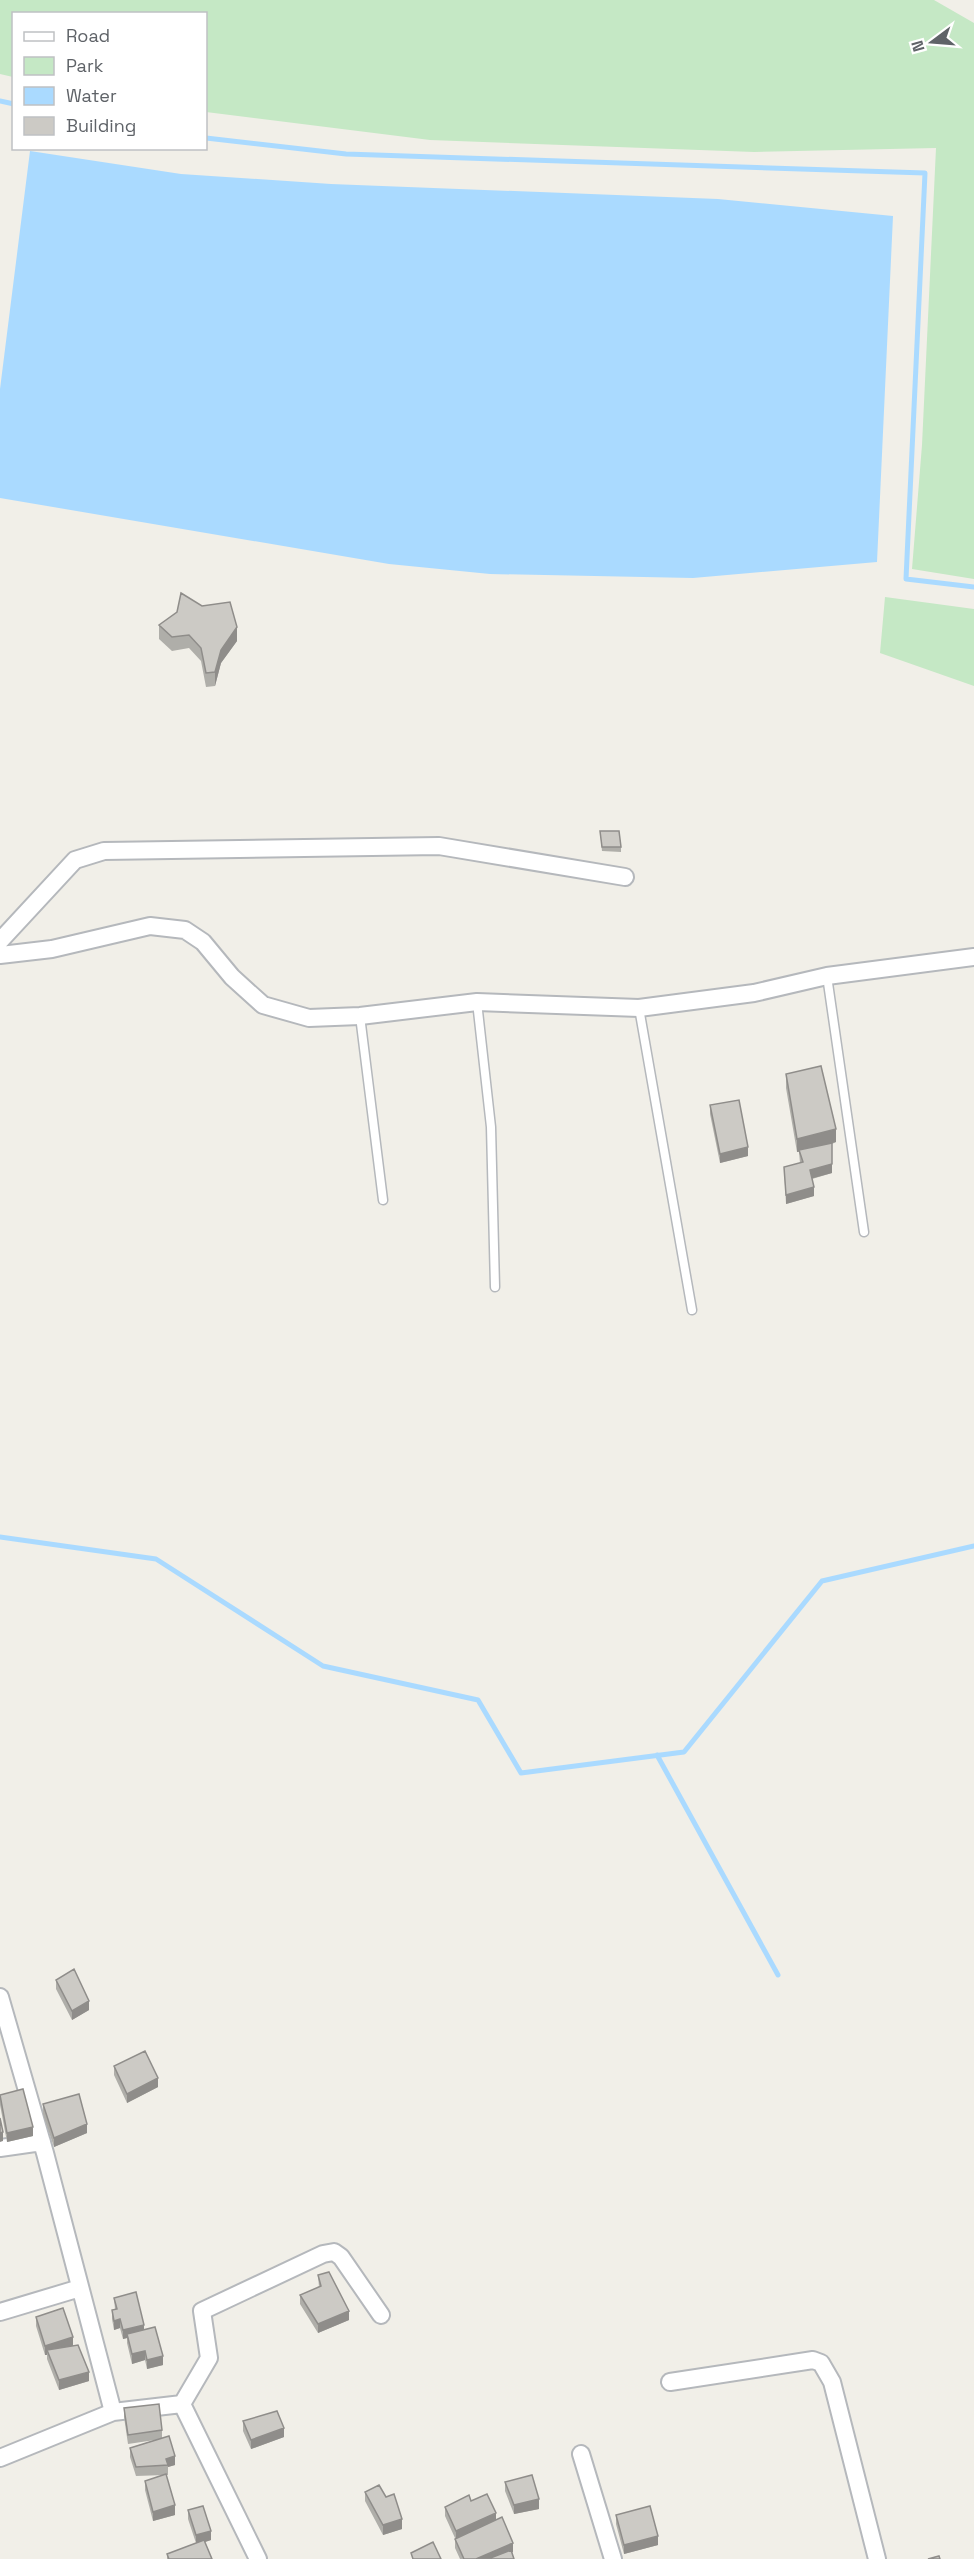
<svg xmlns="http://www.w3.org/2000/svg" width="974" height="2559" font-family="'Space Grotesk',sans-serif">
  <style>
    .green { fill: #c5e8c5 }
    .water { fill: #aadaff }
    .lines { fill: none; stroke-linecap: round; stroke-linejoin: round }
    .stream { stroke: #aadaff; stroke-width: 5 }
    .lane-casing { stroke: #b5b8bc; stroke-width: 11 }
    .street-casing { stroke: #b5b8bc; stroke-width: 20 }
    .lane { stroke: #fff; stroke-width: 8 }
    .street { stroke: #fff; stroke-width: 16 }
    .wall { fill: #afaea9 }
    .shaded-wall { fill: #8f8d8a }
    .building { fill: #cccac5; stroke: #8f8d8a; stroke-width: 1.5 }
  </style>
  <rect width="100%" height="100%" fill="#f1efe8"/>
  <path class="green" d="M0 0H934L974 23V579L912 569 922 445 936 148 754 152 430 140 206 112V14H14L13 77 0 74Z
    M885 597 974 609V686L880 653Z"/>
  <path class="water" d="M30 151 181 174 331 184 718 199 893 216 877 562 693 578 490 574 389 564 0 498V389Z"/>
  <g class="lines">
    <path class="stream" d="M0 101 14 104
      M206 138 346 154 925 173 906 579 974 587
      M0 1537 156 1559 323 1666 478 1700 521 1773 684 1752 822 1581 974 1546
      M657 1755 778 1975"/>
    <defs>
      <path id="lane" d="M827 976 864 1232
        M477 1002 491 1127 495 1287
        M639 1008 692 1310
        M360 1016 383 1200"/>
      <path id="street" d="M0 941 75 860 104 851 439 846 625 877
        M0 955 52 949 150 926 185 930 203 942 232 977 263 1005 309 1018 360 1016 477 1002 639 1008 754 993 827 976 974 957
        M0 1997 45 2153 113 2412 182 2404 258 2559
        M0 2148 42 2142
        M0 2312 80 2288
        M670 2382 813 2360 821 2363 832 2382 877 2559
        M182 2404 209 2358 202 2311 323 2254 334 2252 341 2257 381 2315
        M581 2454 613 2559
        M0 2458 113 2412"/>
    </defs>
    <use href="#lane" class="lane-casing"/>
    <use href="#street" class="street-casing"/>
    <use href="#lane" class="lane"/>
    <use href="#street" class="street"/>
  </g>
  <path class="wall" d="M159 625 237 641 221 663 215 686 206 687 201 661 189 648 172 651 159 639Z
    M600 831 621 847V852L602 851Z
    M786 1074 836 1142 832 1144V1173L812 1179 814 1196 786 1204 784 1167 800 1163 799 1152H797L786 1088Z
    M710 1105 748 1156 720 1163 710 1114Z
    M56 1980 89 2010 72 2020 56 1989Z
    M114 2066 158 2087 127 2103 114 2075Z
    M0 2095 33 2136 7 2142 0 2105Z
    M43 2104 87 2133 54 2147 43 2114Z
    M318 2275 349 2320 318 2333 300 2304V2295L319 2287Z
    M114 2298 144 2330 163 2365 147 2369 145 2360 132 2364 127 2343V2338L123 2339 120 2328 114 2330 112 2319V2310L115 2309Z
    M36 2317 73 2346 89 2381 59 2390 47 2359V2355H45L36 2326Z
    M124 2408 162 2430V2438L175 2465 168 2467V2475H166L175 2515 153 2521 145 2490V2481L165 2475 136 2476 130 2457V2448L155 2440 128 2444 124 2417Z
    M243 2421 284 2437 251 2449 243 2431Z
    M505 2482 539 2509 514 2514 505 2491Z
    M365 2492 386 2497 402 2529 383 2535 365 2501Z
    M471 2501 496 2520 513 2552H512L514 2559H460L455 2548V2538L445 2516V2507Z
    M188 2510 211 2540 205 2542 212 2559H167V2554L196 2543 188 2519Z
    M616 2515 658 2545 624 2554 616 2524Z"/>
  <path class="shaded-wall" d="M237 627V641L221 663 215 686V672L221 650Z
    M836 1129V1142L797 1152V1139Z
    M748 1147V1156L720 1163V1154Z
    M832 1164V1173L810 1179V1170Z
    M814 1187V1196L786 1204V1195Z
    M89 2001V2010L72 2020V2011Z
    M158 2078V2087L127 2103V2094Z
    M87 2124V2133L54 2147V2138Z
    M33 2127V2136L7 2142V2133Z
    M3 2132V2141L0 2142V2133Z
    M349 2311V2320L318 2333V2324Z
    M120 2319V2328L114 2330V2321Z
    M144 2325V2334H127V2338L123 2339V2330Z
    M73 2337V2346L47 2350V2355H45V2346Z
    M145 2351V2360L132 2364V2354Z
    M163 2356V2365L147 2369V2360Z
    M89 2372V2381L59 2390V2380Z
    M284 2428V2437L251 2449V2440Z
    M175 2456V2465L168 2467 166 2459Z
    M539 2499V2509L514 2514V2505Z
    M175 2505V2515L153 2521V2512Z
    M496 2513V2522L456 2541V2531Z
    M402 2519V2529L383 2535V2525Z
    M211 2531V2540L196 2545V2535Z
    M658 2536V2545L624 2554V2545Z
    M513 2543V2552L497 2559H476Z"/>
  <path class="building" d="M181 593 202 606 230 602 237 627 221 650 215 672 206 673 201 648 189 635 172 637 159 625 177 612Z
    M600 831H619L621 847H602Z
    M821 1066 836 1129 797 1139 786 1074Z
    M739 1100 748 1147 720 1154 710 1105Z
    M832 1143V1164L810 1170 814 1187 786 1195 784 1167 803 1162 799 1150Z
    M74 1969 89 2001 72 2011 56 1980Z
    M145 2051 158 2078 127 2094 114 2066Z
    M23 2089 33 2127 7 2133 0 2095Z
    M79 2094 87 2124 54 2138 43 2104Z
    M0 2118 3 2132 0 2133Z
    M329 2272 349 2311 318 2324 300 2295 321 2286 318 2275Z
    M136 2292 144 2325 123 2330 120 2319 114 2321 112 2310 117 2309 114 2298Z
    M63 2308 73 2337 45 2346 36 2317Z
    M155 2327 163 2356 147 2360 145 2351 132 2354 127 2334Z
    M78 2345 89 2372 59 2380 47 2350Z
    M159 2404 162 2430 128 2435 124 2408Z
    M277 2411 284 2428 251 2440 243 2421Z
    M169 2436 175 2456 166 2459 168 2465 136 2467 130 2448Z
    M166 2474 175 2505 153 2512 145 2481Z
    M532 2475 539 2499 514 2505 505 2482Z
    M379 2485 386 2497 394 2494 402 2519 383 2525 365 2492Z
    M487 2494 496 2513 456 2531 445 2507 469 2495 471 2501Z
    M203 2506 211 2531 196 2535 188 2510Z
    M650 2506 658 2536 624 2545 616 2515Z
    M502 2517 513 2543 476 2559H464L455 2539Z
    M204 2540 212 2559H169L167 2554Z
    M433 2542 441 2559H413L411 2553Z
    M511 2550 514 2559H488Z
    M939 2556 940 2559H928Z"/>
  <rect x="12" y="12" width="195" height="138" fill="#ffffff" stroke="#bfc1c3" stroke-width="1.5"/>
  <rect x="24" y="32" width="30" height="9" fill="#ffffff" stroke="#bfc1c3" stroke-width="1.5"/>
  <text x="66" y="42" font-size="18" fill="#5f6368">Road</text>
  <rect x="24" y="57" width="30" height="18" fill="#c5e8c5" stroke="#bfc1c3" stroke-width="1.5"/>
  <text x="66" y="72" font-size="18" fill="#5f6368">Park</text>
  <rect x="24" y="87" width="30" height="18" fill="#aadaff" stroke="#bfc1c3" stroke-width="1.5"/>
  <text x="66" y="102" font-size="18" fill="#5f6368">Water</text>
  <rect x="24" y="117" width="30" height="18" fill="#cccac5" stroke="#bfc1c3" stroke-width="1.5"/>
  <text x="66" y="132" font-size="18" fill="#5f6368">Building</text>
  <g transform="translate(932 42) rotate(254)" stroke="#ffffff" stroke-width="4.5" paint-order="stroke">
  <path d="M0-4.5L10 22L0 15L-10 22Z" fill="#5f6368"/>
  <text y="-9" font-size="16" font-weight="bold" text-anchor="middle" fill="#5f6368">N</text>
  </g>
</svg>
